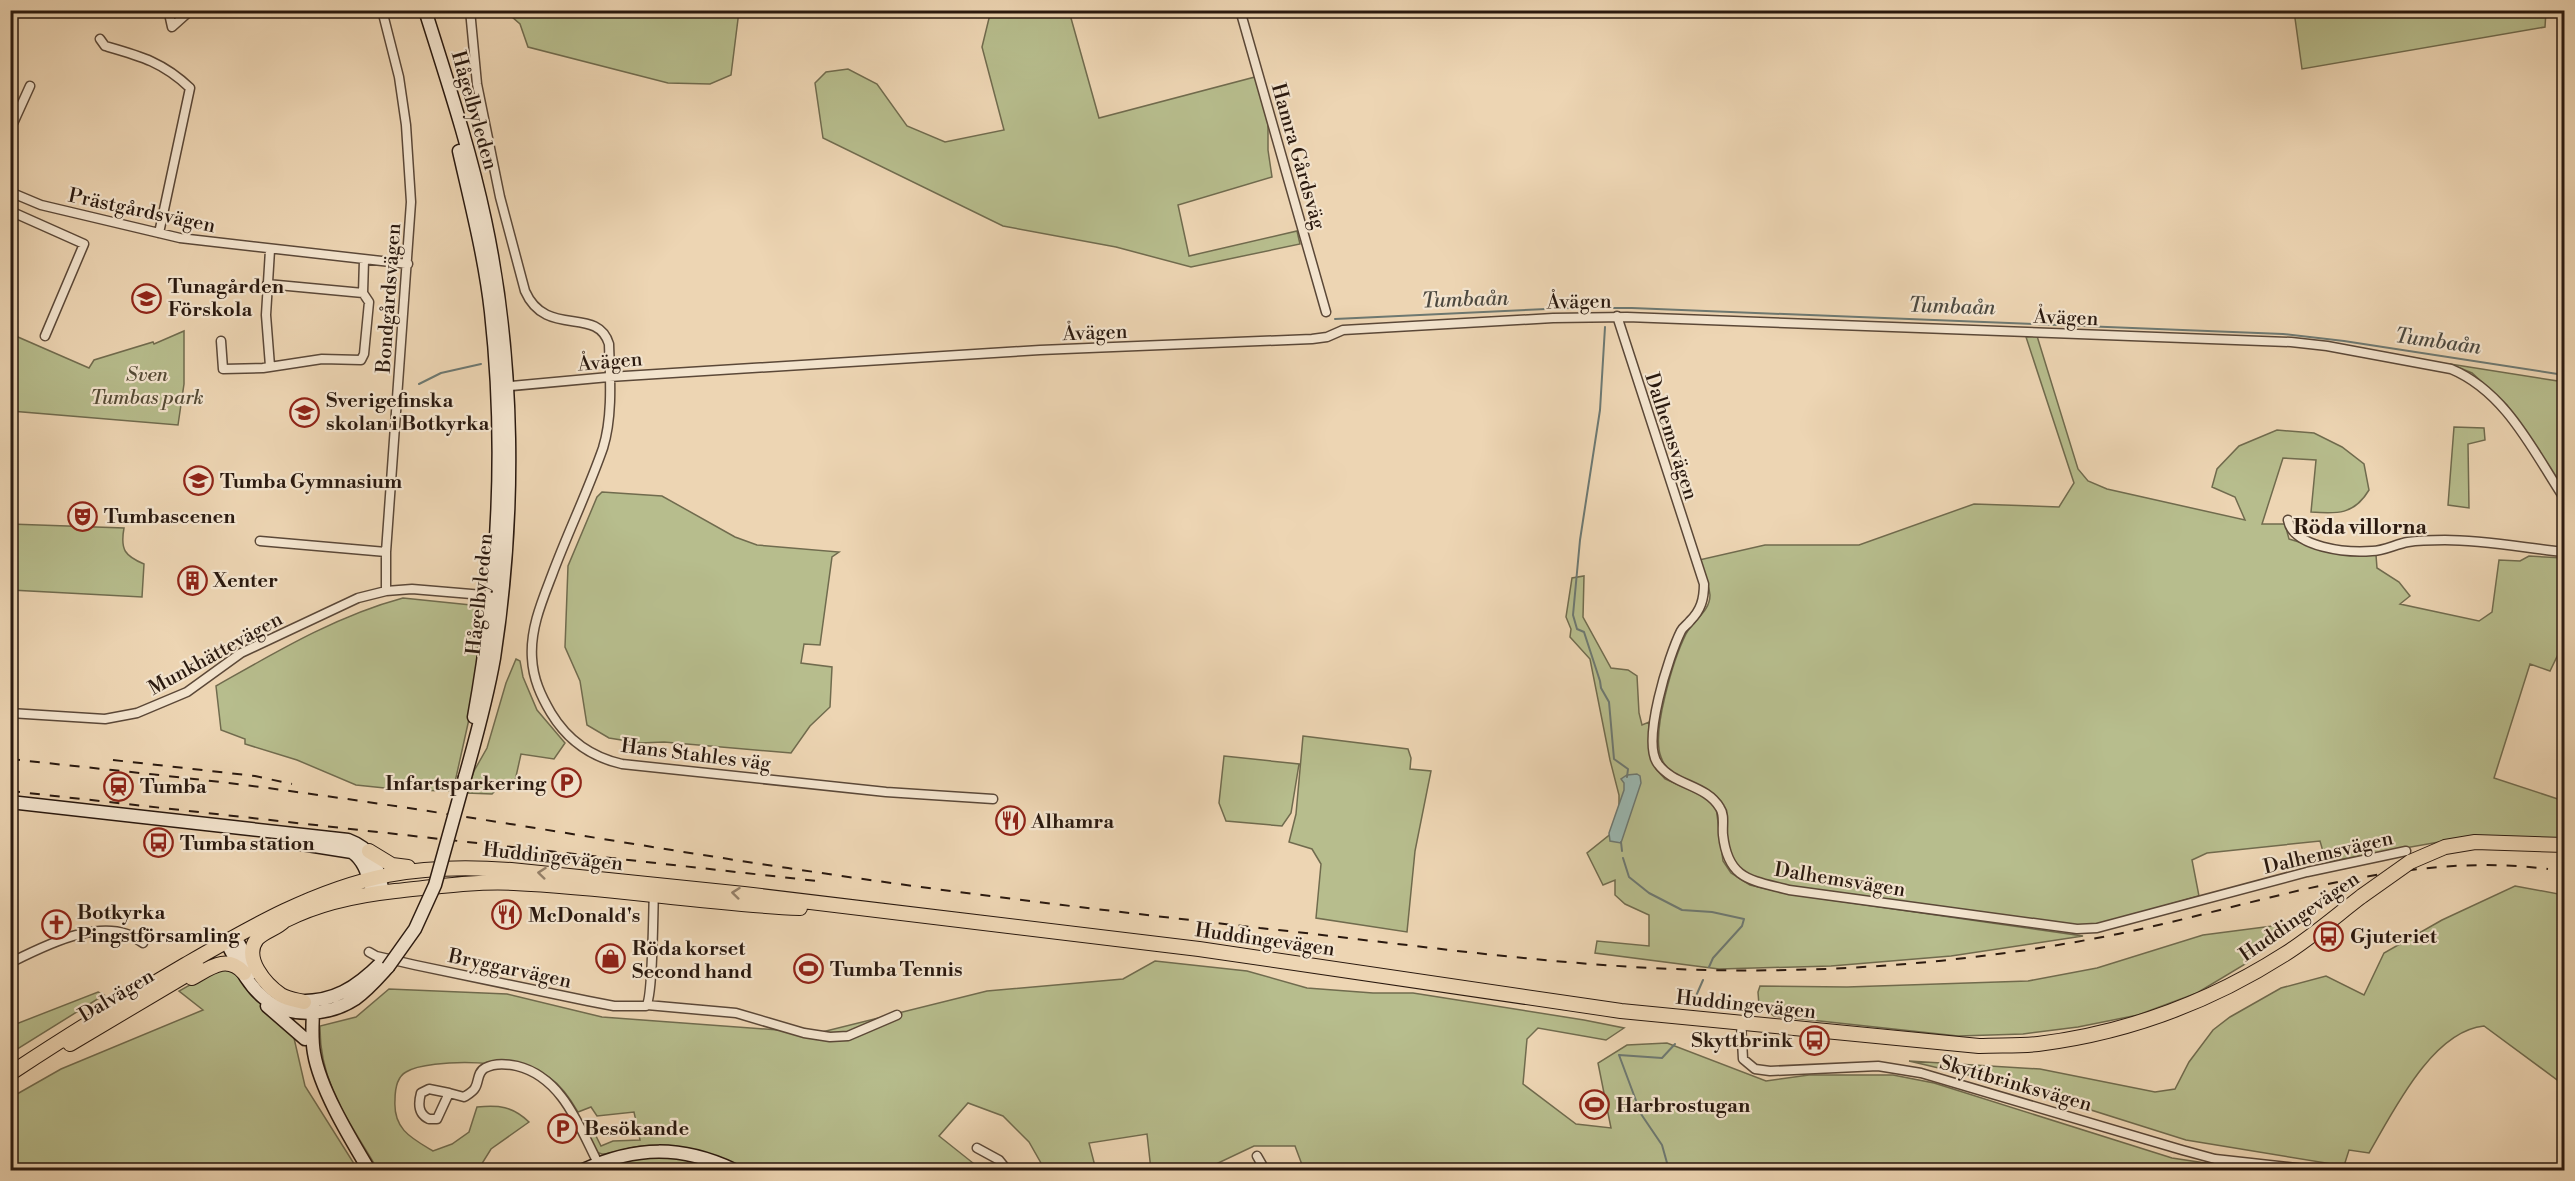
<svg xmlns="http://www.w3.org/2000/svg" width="2575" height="1181" font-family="'Libre Bodoni',serif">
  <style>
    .green { fill: #b7bd8d; stroke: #706b4e; stroke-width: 1.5 }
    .water { fill: #9ab8b2; stroke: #6d7871; stroke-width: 1.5 }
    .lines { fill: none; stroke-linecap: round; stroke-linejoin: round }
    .stream { stroke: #6d7871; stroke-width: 2 }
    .street-casing { stroke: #5b4838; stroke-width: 11 }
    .secondary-casing { stroke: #2a190f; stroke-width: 15 }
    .primary-casing { stroke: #2a190f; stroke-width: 16 }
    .street { stroke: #f3e4ce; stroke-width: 8 }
    .secondary { stroke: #f3e4ce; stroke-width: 12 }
    .primary { stroke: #edd5b3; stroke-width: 14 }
    .rail { stroke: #2a190f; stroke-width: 2; stroke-dasharray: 10 10; stroke-linecap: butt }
    .secondary-bridge-casing { stroke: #2a190f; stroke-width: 15; stroke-linecap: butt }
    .primary-bridge-casing { stroke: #2a190f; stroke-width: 16; stroke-linecap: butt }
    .secondary-bridge { stroke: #f3e4ce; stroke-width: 12 }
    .primary-bridge { stroke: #edd5b3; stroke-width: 14 }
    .oneway { stroke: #958069 }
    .labels { text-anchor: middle; stroke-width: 4.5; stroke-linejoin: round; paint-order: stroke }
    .street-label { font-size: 20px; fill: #2a190f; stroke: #f3e4ce }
    .poi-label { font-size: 20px; font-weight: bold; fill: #2a190f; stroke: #f3e4ce; text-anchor: start }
    .park-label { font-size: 20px; font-style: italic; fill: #544a35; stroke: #f3e4ce }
    .water-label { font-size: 21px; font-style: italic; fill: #4c4940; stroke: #f3e4ce }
    .neighbourhood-label { font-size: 21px; font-weight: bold; fill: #2a190f; stroke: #f3e4ce }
  </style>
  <rect width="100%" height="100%" fill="#edd5b3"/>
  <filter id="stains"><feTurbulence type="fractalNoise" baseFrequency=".00333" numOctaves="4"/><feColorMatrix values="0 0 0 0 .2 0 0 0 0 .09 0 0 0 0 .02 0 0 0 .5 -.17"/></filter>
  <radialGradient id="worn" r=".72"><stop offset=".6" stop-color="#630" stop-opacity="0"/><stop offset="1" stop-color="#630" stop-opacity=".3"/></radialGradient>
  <path class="green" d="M991 10 1069 11 1099 118 1255 77 1268 122V150L1272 177 1178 205 1189 256 1297 231 1300 244 1191 267 1116 247 1003 226 823 138 815 83 826 72 848 69 877 84 907 126 945 142 1004 130 982 47Z
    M2438 10 2546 11 2545 27 2302 69 2294 11H2401L2402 17Z
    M505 11H739L731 75 710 84 668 83 528 47 520 24Z
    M184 331V384L178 425 11 411V334L89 368 94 360 153 342 154 344Z
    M2037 336 2078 469 2088 481 2107 489 2245 520 2235 497 2212 487 2217 469 2239 446 2277 430 2314 433 2342 447 2364 464 2369 490C2354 515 2337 514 2311 512L2316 460 2283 458 2262 524H2285L2289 539C2318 548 2345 555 2376 555L2377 568 2399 582 2410 596 2400 604 2479 621 2492 612 2499 560 2520 561 2529 556 2564 558V642L2550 671 2530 664 2494 778 2564 801V840L2456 839 2326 862 2320 841 2207 853 2192 860 2199 896 2097 925 2078 926 1791 887C1754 879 1730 876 1726 832 1726 823 1728 813 1723 805 1709 779 1671 786 1661 757 1651 732 1674 658 1686 634 1693 620 1710 612 1710 595 1709 584 1703 571 1699 560L1765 545H1859L1974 504 2059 507 2074 483 2026 337Z
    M2450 364 2564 382V490L2507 405 2472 373Z
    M2454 427 2484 428 2485 440 2468 444 2469 508 2448 505Z
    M602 492 662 496 735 537 757 545 839 552 832 557 820 645 804 644 801 663 832 667 830 707 810 726 791 753 664 742 640 743 609 738 587 725 580 681 565 647 568 566 597 497Z
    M10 524 124 528C120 550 125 556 144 564L142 597 11 590Z
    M1584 576 1583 617 1611 668 1628 670 1637 676 1639 713 1642 725 1649 722 1650 747 1656 769 1665 779 1706 797 1716 807 1723 861 1731 873 1750 885 1789 894 2083 936 1951 956 1831 966 1719 969 1595 953 1597 941 1649 946V915L1625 904 1615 895V880L1603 885 1587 853 1613 832 1619 810V795L1610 760 1590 659 1570 637 1571 629 1566 617 1572 578Z
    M403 598 471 605 478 609 484 617 471 710 453 791 404 790 356 785 297 760 245 744V739L221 730 216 686C276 652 336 616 403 598Z
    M516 659 520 661 523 677 537 710 565 743 554 759 521 754 515 781H505L492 794 467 793 474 771 487 748 506 683Z
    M1303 736 1408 749 1411 758 1410 769 1431 771 1415 851 1407 932 1316 918 1321 864 1312 849 1289 842 1296 814Z
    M1224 756 1299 764 1291 813 1282 826 1226 821 1219 803Z
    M2515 886 2564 895V1085L2484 1026C2432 1031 2393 1112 2369 1153L2349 1150 2344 1166 2186 1140 2015 1086 1909 1061 2040 1069 2155 1092 2175 1089 2189 1062 2213 1030 2230 1017 2281 988 2326 976 2364 995 2384 953 2442 920Z
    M2288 924 2247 963 2197 993 2138 1015 2078 1027 2023 1034 1958 1036 1774 1016 1759 1005 1758 992 1760 986 1847 987 2028 981 2097 968 2203 935Z
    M1155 961 1247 971 1307 988 1373 993H1413L1584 1020 1624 1028 1606 1040 1538 1028 1527 1039 1523 1084 1576 1124 1611 1128 1598 1063 1627 1045 1667 1043 1766 1081 1809 1075H1893L1934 1083 2172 1158 2252 1170H1304L1295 1146H1254L1216 1164V1170H1151L1147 1134 1089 1143 1096 1170H1045L1029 1142 1003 1116 968 1103 939 1136 978 1167V1170H746C713 1153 680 1142 643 1146 629 1147 615 1153 602 1154L596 1152 583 1123 585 1120H588L601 1146 613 1141 640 1140 634 1112 597 1116 591 1107 578 1112C570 1098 562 1086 549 1077 527 1061 429 1057 406 1072 397 1077 395 1091 395 1100 393 1129 411 1138 433 1151L452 1144 469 1132 477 1107C499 1105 512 1106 529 1122L491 1149 478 1170H378C350 1122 319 1084 320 1026L356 1017 389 989 507 994 602 1017 818 1033 987 991 1123 979Z
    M220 968 234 969 250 994 290 1031 294 1038 305 1086 358 1170H11L10 1098 61 1069 203 1010 179 991Z
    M98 992 104 995 11 1053V1026Z
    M680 1157 725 1170H592L628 1158Z"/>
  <path class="water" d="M1637 774 1640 776 1641 783 1621 843 1610 841 1609 833 1624 790V783L1621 779 1627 775Z"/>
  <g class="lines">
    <path class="stream" d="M1335 319 1569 308H1632L2283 334 2344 341 2564 375
      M1605 327 1600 410 1580 540 1573 615 1577 629 1584 632 1600 681 1601 688 1609 702 1614 759 1628 769 1627 777
      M419 384 441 373 481 364
      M1621 842 1622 851
      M1623 858 1629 877 1649 893 1682 910 1712 912 1744 919 1742 926 1713 958 1709 967
      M1696 996 1703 980
      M1669 1170 1662 1145 1641 1114 1619 1055 1662 1058 1675 1044"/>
    <defs>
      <path id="street" d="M382 10 399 77 406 125 411 202 386 552V591
        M470 10 477 84 500 197 525 291C546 339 597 305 609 344 610 376 613 416 603 448 588 491 568 532 552 575 542 601 530 629 532 658 533 679 541 696 551 713 568 741 591 757 622 764L886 792 993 799
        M1240 10 1326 312
        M2564 10V11
        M170 18 172 27 191 10
        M100 39 105 46C140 56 163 62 190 88L159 233
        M10 130 30 86
        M10 192 41 205 180 238 408 264
        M10 211 84 244 45 336
        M270 250 266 315 270 366
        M267 284 363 293
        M1617 316 1704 584C1704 599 1701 610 1690 621 1687 625 1683 627 1681 631 1669 655 1641 742 1658 764 1674 786 1706 784 1720 808 1725 815 1722 826 1723 835 1728 880 1751 880 1789 890L2077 929 2097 928 2307 872 2406 851
        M221 341 223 369 263 368 322 359 361 360 364 354 369 302 363 293 364 260
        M501 387 609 377 1040 350 1312 339 1327 337 1343 330 1553 318 1627 317 2291 342 2327 346 2451 369C2506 392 2533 451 2564 498
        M2288 520C2293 548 2348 553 2372 551 2384 551 2396 544 2408 542 2420 540 2433 540 2445 540 2484 540 2525 548 2564 552
        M260 541 386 552
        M10 713 105 719 137 713 187 692 241 653 358 598 386 591 412 589 495 596
        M369 952 376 956 415 965 588 1001 614 1006H646C653 998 653 909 654 891
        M10 963C46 945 107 913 143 943
        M647 1005 736 1013 804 1033 830 1037 848 1036 897 1015
        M1741 1023 1743 1059 1755 1069 1770 1071 1878 1066 1921 1073 2182 1150 2215 1159 2314 1170
        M449 1093 429 1089 421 1093C418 1104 418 1114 429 1119H437L449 1093 464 1097C467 1095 473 1092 475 1088 479 1082 477 1072 485 1068 494 1063 508 1064 517 1066 562 1077 579 1126 598 1163
        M977 1148 999 1160 1007 1170
        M1257 1156 1265 1170"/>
      <path id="secondary" d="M425 10C447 80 470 149 485 220 515 361 516 515 494 658 487 698 476 738 465 777
        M459 151C471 204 485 258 491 312 506 447 498 584 474 717
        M10 802 348 840C375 850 377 866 383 892
        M283 837 289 842 352 852C366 862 368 877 373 893
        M239 944 254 972
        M230 949C239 966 248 985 264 998 288 1019 329 1016 355 999 368 990 378 978 388 967
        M296 1001C333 1003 356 988 382 962
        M267 1006 305 1039
        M313 1006C313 1022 311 1037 314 1053 320 1089 350 1138 369 1170
        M583 1170C636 1146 681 1145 734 1170"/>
      <path id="primary" d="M369 851 392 865 408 867
        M2410 862 2445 847 2475 842 2564 845
        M286 920C319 903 358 895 395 891 435 887 474 881 514 883 610 887 705 904 800 908
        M284 921C276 929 264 931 257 939 242 958 266 985 281 995 288 999 296 1000 304 1002
        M192 978C210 968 227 954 244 973
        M70 1044 198 968
        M14 1071C70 1034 127 999 185 965 249 928 314 890 388 875 429 867 470 867 511 870L744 894 1199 949 1621 1011 1979 1046C1998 1045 2019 1046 2038 1044 2126 1033 2210 1002 2285 954 2312 937 2337 915 2362 896"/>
    </defs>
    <use href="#street" class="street-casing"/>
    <use href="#secondary" class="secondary-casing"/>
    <use href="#primary" class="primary-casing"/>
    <use href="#street" class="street"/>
    <use href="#secondary" class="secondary"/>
    <use href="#primary" class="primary"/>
    <path class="rail" d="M10 759C108 770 207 779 304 793 466 815 626 844 788 868 945 892 1102 910 1260 928 1409 944 1559 967 1708 970 1846 973 1983 961 2118 934 2259 905 2401 850 2548 869
      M113 760 255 776 292 784
      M10 791 817 881"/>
    <defs>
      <path id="secondary-bridge" d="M388 967 415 929 435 885 465 777"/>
      <path id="primary-bridge" d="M2362 896 2410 862"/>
    </defs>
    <use href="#secondary-bridge" class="secondary-bridge-casing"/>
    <use href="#primary-bridge" class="primary-bridge-casing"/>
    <use href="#secondary-bridge" class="secondary-bridge"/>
    <use href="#primary-bridge" class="primary-bridge"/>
  </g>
  <defs><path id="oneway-chevron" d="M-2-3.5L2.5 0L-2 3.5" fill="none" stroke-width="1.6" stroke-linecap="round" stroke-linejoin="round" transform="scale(1.5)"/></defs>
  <g class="oneway">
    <use href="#oneway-chevron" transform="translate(542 873) rotate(-174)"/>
    <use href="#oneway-chevron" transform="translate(736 893) rotate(-174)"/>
  </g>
  <defs>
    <symbol id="school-ring" viewBox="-11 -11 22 22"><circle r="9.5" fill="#f3e4ce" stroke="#8f2418" stroke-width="1.5"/><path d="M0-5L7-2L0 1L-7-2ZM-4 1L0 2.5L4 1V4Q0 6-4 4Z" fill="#8f2418"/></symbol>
    <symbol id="theatre-ring" viewBox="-11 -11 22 22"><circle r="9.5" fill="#f3e4ce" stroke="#8f2418" stroke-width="1.5"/><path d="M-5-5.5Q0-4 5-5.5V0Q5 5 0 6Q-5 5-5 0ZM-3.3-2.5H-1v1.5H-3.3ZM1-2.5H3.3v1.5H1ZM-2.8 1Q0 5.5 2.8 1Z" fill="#8f2418"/></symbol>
    <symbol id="building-ring" viewBox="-11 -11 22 22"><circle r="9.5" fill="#f3e4ce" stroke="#8f2418" stroke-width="1.5"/><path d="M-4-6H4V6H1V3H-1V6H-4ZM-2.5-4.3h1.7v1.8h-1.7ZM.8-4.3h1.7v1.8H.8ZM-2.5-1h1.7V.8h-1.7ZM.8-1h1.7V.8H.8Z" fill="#8f2418"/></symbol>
    <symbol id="parking-ring" viewBox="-11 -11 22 22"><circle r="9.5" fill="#f3e4ce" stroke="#8f2418" stroke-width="1.5"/><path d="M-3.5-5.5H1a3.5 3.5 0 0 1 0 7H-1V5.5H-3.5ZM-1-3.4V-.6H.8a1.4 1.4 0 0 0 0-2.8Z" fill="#8f2418"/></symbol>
    <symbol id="station-ring" viewBox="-11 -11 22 22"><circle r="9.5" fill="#f3e4ce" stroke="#8f2418" stroke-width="1.5"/><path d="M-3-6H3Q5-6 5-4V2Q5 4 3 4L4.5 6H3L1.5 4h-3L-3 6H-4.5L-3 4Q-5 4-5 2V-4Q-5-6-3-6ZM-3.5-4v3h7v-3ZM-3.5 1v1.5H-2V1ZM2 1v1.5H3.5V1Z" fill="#8f2418"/></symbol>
    <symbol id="restaurant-ring" viewBox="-11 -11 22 22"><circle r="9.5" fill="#f3e4ce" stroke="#8f2418" stroke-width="1.5"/><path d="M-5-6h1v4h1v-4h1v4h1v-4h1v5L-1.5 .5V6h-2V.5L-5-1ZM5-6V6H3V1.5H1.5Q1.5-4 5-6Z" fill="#8f2418"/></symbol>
    <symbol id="bus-ring" viewBox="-11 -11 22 22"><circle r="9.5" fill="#f3e4ce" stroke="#8f2418" stroke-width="1.5"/><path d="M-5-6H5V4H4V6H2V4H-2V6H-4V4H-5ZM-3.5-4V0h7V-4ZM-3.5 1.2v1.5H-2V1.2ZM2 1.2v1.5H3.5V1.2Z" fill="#8f2418"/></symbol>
    <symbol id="church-ring" viewBox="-11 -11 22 22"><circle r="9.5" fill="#f3e4ce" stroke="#8f2418" stroke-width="1.5"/><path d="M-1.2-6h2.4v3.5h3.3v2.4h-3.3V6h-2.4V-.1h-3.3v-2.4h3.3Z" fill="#8f2418"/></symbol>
    <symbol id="shop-ring" viewBox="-11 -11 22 22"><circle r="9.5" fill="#f3e4ce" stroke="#8f2418" stroke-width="1.5"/><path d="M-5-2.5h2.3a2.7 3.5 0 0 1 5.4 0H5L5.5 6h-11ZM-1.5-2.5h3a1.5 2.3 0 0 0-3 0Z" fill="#8f2418"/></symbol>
    <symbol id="stadium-ring" viewBox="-11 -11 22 22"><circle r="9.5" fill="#f3e4ce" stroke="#8f2418" stroke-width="1.5"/><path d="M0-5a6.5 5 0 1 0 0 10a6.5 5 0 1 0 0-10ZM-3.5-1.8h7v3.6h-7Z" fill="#8f2418"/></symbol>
  </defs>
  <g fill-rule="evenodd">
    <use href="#school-ring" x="130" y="282" width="33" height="33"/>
    <use href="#school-ring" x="288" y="396" width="33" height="33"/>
    <use href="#school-ring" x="182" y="464" width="33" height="33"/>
    <use href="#theatre-ring" x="66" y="500" width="33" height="33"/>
    <use href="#building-ring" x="176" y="564" width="33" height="33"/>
    <use href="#parking-ring" x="550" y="766" width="33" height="33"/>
    <use href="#station-ring" x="102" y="770" width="33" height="33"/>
    <use href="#restaurant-ring" x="994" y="804" width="33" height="33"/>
    <use href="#bus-ring" x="142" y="826" width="33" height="33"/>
    <use href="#restaurant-ring" x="490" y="898" width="33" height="33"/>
    <use href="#church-ring" x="40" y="908" width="33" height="33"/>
    <use href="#bus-ring" x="2312" y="920" width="33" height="33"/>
    <use href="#shop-ring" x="594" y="942" width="33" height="33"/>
    <use href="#stadium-ring" x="792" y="952" width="33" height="33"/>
    <use href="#bus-ring" x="1798" y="1024" width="33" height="33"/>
    <use href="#stadium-ring" x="1578" y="1088" width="33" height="33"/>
    <use href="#parking-ring" x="546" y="1112" width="33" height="33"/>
  </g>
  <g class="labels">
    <g class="street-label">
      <text transform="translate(475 110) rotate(74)" y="7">Hågelbyleden</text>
      <text transform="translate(1299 156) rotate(74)" y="7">Hamra Gårdsväg</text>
      <text transform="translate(142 210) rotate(12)" y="7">Prästgårdsvägen</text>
      <text transform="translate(388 298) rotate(-86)" y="7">Bondgårdsvägen</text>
      <text transform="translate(1579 301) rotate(-1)" y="7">Åvägen</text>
      <text transform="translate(2066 317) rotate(2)" y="7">Åvägen</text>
      <text transform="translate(1095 332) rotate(-2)" y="7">Åvägen</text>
      <text transform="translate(610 361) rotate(-5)" y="7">Åvägen</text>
      <text transform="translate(1672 436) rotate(72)" y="7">Dalhemsvägen</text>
      <text transform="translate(479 594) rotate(-84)" y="7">Hågelbyleden</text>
      <text transform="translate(215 653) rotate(-29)" y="7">Munkhättevägen</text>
      <text transform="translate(696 754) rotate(7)" y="7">Hans Stahles väg</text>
      <text transform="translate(2328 852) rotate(-13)" y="7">Dalhemsvägen</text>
      <text transform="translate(553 856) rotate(6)" y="7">Huddingevägen</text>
      <text transform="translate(1840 879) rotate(9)" y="7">Dalhemsvägen</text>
      <text transform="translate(2299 916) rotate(-35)" y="7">Huddingevägen</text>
      <text transform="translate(1265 939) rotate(8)" y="7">Huddingevägen</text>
      <text transform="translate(510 968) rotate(12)" y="7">Bryggarvägen</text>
      <text transform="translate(116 995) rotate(-31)" y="7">Dalvägen</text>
      <text transform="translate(1746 1004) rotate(6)" y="7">Huddingevägen</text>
      <text transform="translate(2016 1083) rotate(16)" y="7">Skyttbrinksvägen</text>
    </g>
    <g class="poi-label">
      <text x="168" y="293">Tunagården<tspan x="168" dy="23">Förskola</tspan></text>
      <text x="326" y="407">Sverigefinska<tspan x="326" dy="23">skolan i Botkyrka</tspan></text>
      <text x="220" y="488">Tumba Gymnasium</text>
      <text x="104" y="523">Tumbascenen</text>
      <text x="213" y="587">Xenter</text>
      <text x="546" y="790" text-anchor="end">Infartsparkering</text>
      <text x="140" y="793">Tumba</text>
      <text x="1031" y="828">Alhamra</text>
      <text x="180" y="850">Tumba station</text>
      <text x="77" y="919">Botkyrka<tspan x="77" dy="23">Pingstförsamling</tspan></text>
      <text x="528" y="922">McDonald's</text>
      <text x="2350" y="943">Gjuteriet</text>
      <text x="632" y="955">Röda korset<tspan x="632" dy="23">Second hand</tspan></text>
      <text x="830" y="976">Tumba Tennis</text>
      <text x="1793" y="1047" text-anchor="end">Skyttbrink</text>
      <text x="1616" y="1112">Harbrostugan</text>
      <text x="584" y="1135">Besökande</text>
    </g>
    <g class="park-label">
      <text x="147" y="381">Sven<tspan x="147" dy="23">Tumbas park</tspan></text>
    </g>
    <g class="water-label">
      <text transform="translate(1465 299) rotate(-2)" y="7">Tumbaån</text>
      <text transform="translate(1952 306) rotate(2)" y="7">Tumbaån</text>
      <text transform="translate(2438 341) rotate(8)" y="7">Tumbaån</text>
    </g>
    <g class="neighbourhood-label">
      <text x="2360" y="534">Röda villorna</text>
    </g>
  </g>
  <rect width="2575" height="1181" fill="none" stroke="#edd5b3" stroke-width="36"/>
  <rect x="12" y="12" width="2551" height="1157" fill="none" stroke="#2a190f" stroke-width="3"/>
  <rect x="18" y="18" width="2539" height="1145" fill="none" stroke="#2a190f" stroke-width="1.5"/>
  <rect width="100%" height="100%" filter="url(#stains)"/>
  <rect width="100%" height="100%" fill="url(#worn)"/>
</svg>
